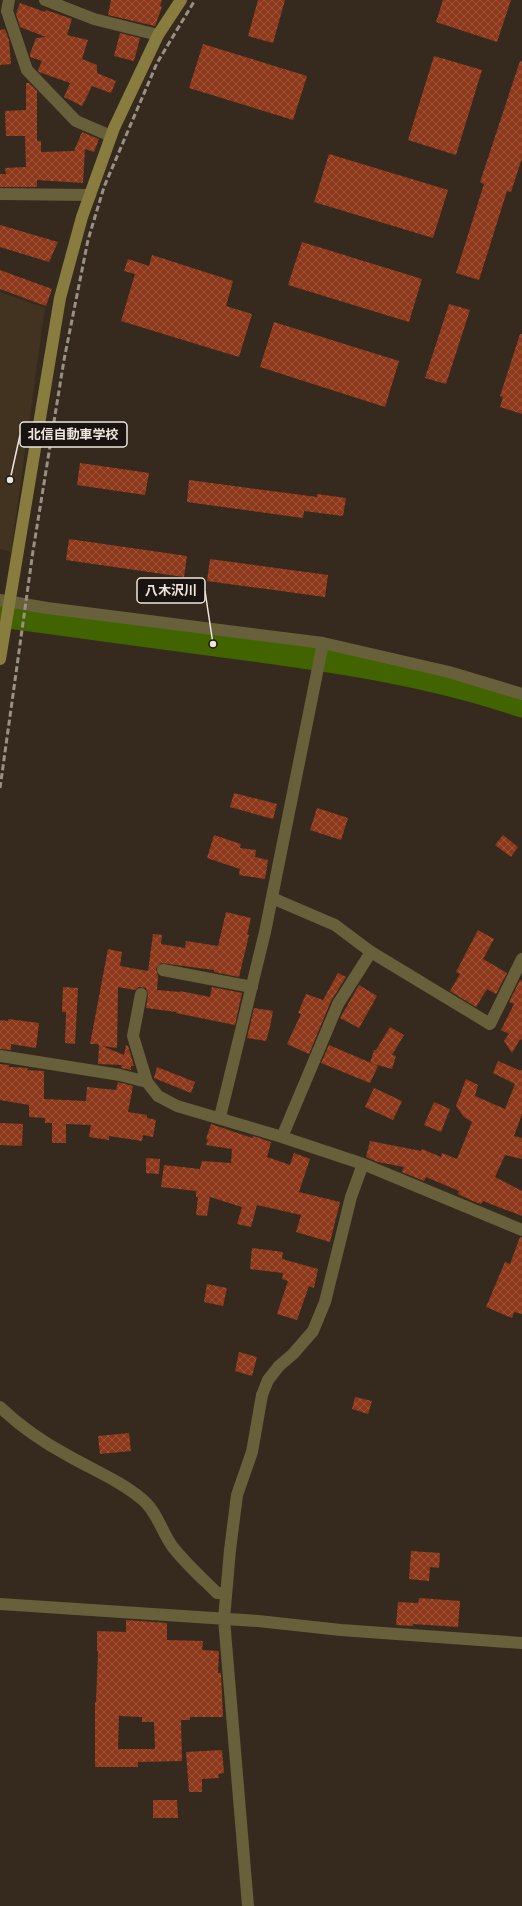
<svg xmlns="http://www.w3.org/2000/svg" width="522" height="1906" font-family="'Alegreya Sans','Noto Sans JP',sans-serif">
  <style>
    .built { fill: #423220 }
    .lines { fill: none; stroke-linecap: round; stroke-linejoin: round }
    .river { stroke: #416400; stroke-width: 25 }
    .building { fill: url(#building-cross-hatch); fill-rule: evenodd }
    .street { stroke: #67603b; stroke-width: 12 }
    .secondary { stroke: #887d3f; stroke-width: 12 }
    .rail { stroke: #999086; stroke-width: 3; stroke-dasharray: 6 3; stroke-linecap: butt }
    .leader { fill: none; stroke: #ede6de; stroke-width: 1.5 }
    .callout-dot { fill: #ede6de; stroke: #19140f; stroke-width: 1.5 }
    .callout { fill: #19140f; stroke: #ede6de; stroke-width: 1.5 }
    .callout-label { font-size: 13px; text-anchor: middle; font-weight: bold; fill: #ede6de }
  </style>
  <defs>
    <pattern id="building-cross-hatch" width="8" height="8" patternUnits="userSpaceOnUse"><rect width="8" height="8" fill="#8d381a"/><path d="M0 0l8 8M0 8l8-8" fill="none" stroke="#9d553b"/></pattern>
  </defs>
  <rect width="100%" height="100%" fill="#362a1e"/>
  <path class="built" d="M0 292 45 308 11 552 0 549Z"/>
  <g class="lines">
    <path class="river" d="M0 615C77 625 154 636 231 646 329 659 429 673 522 705"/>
  </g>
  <path class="building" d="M111 0H162L160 6 162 7 155 26 108 15Z
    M258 0H285L273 43 248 36Z
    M443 0H511L497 42 436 22Z
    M20 3 45 12 46 10 72 19 67 35 88 40 82 59 97 65V73L116 81 111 93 92 86 82 106 64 97 70 83 39 72 38 70 42 61 30 57V54L36 38 46 37 20 27 16 14Z
    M5 29 9 40 11 64 0 65V30Z
    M120 33 140 38 134 61 114 56Z
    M203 44 307 76 293 120 189 88Z
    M434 56 482 70 456 155 408 140Z
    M520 61H522V158L511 192 507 191 479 280 456 273 484 184 480 182Z
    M26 83H29L37 91V141H41V152L74 151 82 132 99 139 94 152 85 149 83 183 37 180V187H0V174H6L5 168 26 167 25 136H6L5 111 26 110Z
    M329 154 448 190 433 238 314 202Z
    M0 225 58 242 49 262 0 247Z
    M302 242 422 279 409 322 288 285Z
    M152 255 233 281 226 306 252 314 239 357 121 321 135 274 124 271 128 259 149 266Z
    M0 270 52 289 46 306 0 289Z
    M449 304 470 310 446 384 425 378Z
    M274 322 399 361 385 407 260 367Z
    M520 334H522V414L500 407 503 397 500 396Z
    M80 463 149 473 145 495 77 485Z
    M189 480 317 497V494L346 498 343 516 304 511 303 518 187 502Z
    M69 539 187 556 184 577 66 560Z
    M210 559 328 575 325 597 207 581Z
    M234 793 277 804 273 819 230 807Z
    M317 808 348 818 341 840 310 830Z
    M214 835 241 844 240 848 256 850 255 857 268 860 265 879 239 875 240 869 207 858Z
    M503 835 518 847 511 857 495 845Z
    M226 912 251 918 247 935H249L239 977 214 972V970L161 963 156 969 158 976 157 990 180 992V991L210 997 212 987 242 993 235 1025 176 1013V1012L146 1008 148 995 146 988 139 987 135 990 118 987 117 1048 102 1046 124 1055 126 1045 128 1046 134 1066H131V1070L121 1068 122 1065 98 1064 99 1046 98 1044H90L108 949 122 952 120 966 148 971 153 934 162 935 161 944 185 948 186 941 218 946Z
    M478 930 494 939 483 959 507 973 496 994 487 989 476 1007 450 991 460 974 456 972Z
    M338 973 346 977 331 1001 309 1054 287 1044 301 1014 298 1013 306 994 323 1000Z
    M520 980 522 981V1040L520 1039 512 1053 504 1041 509 1034 501 1030 514 1004 509 1002Z
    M359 985 377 996 359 1028 340 1018Z
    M63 987 78 988 75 1044 65 1043 66 1012H62Z
    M254 1008 273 1011 270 1027 266 1041 247 1038Z
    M8 1019 39 1023 36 1048 11 1044V1050L0 1049V1020L8 1021Z
    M390 1027 404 1035 392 1055 396 1056 392 1069 370 1063 374 1050H376Z
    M329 1045 378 1066 370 1083 321 1063Z
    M498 1061 521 1071 522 1068V1114L514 1136 522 1138V1159L505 1155 495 1177 522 1191V1216L483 1201 481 1204 475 1202 458 1194 459 1191 426 1177 424 1181 402 1172 404 1167 378 1162 366 1157 370 1141 421 1151 422 1149 441 1157 442 1153 457 1159 472 1122 464 1117 456 1106 466 1079 478 1085 475 1096 505 1109 515 1084 493 1073Z
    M0 1064 9 1065V1067L28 1068 27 1070 44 1071V1099L86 1101 87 1087 116 1090 118 1082 133 1086 128 1112 147 1115V1118L156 1120 153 1137 143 1135 142 1141 109 1136V1140L89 1137 91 1125 66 1124V1143H52V1123H45V1118L29 1117V1105L0 1100Z
    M157 1067 195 1082 191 1093 154 1078Z
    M374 1088 402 1101 393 1120 365 1107Z
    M434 1102 450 1109 441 1132 424 1125Z
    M0 1123 23 1124 22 1146 0 1145Z
    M211 1124 252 1138 253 1136 271 1142 267 1157 290 1165 294 1153 310 1159 299 1192 340 1202 330 1242 296 1232 301 1215 257 1205 251 1227 237 1224 242 1207 210 1197 207 1216 196 1215 198 1197H196V1191L161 1187 164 1165 200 1169 202 1161 231 1163 232 1149 206 1145 208 1140 206 1139Z
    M146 1158 160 1159 159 1174 146 1173Z
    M520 1237H522V1314L514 1312 512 1318 486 1307 505 1262 510 1264Z
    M252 1248 283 1252 282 1259 318 1269 314 1288 309 1286 297 1320 277 1314 288 1281 282 1279 283 1273 250 1269Z
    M207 1284 227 1288 223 1306 204 1302Z
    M239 1352 257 1357 252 1376 235 1371Z
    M355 1397 372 1401 368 1414 352 1409Z
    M129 1433 131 1451 100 1454 98 1436Z
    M411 1551 440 1553 439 1568 430 1567 429 1581 409 1579Z
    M419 1598 460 1601 458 1627 413 1624V1626L396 1625 398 1602 418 1603Z
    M126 1620 167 1623V1640L203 1641 202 1650 219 1651 218 1673H221L223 1717H190V1720H181L182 1761 138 1762V1767H95V1702H96L98 1652 97 1651V1631L126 1632ZM119 1716 142 1717V1722H154L155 1749H118Z
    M222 1750 224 1773 218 1774 219 1778 202 1779V1792H189L186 1752Z
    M153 1800H177L178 1818H153Z"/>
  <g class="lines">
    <path class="street" d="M9 0 7 11 27 70 76 121 111 136
      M45 0 94 19 158 35
      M0 194 90 195
      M0 600 47 608 323 643 449 672 522 694
      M272 898 335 925 371 952 490 1024 522 959
      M163 970 252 987
      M141 994 133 1036 147 1082
      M0 1056 120 1075 147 1082 158 1096 177 1106 282 1137 363 1164 522 1230
      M220 1117 265 932 323 643
      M282 1137 338 1004 371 952
      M0 1407C20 1426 43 1442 67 1455 93 1470 121 1481 143 1500 157 1512 162 1532 172 1546 185 1563 202 1578 217 1593H226
      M0 1604 258 1621 341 1630 522 1643
      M248 1906 224 1619 230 1550 237 1495 252 1452 262 1395 268 1380 279 1366 293 1354 313 1331 325 1302 351 1197 363 1164"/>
    <path class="secondary" d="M0 659 60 298 82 217 114 128 158 35 181 0"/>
    <path class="rail" d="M0 788 33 551 64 360 88 240 104 187 157 63 195 0"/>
  </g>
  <path class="leader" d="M10 480L20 435M213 644L205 591"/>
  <g class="callout-dot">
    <circle cx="10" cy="480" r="4"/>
    <circle cx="213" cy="644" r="4"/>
  </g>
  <g class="callout">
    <rect x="20" y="422" width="107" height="25" rx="4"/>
    <rect x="137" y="578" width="68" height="25" rx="4"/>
  </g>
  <g class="callout-label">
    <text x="73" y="439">北信自動車学校</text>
    <text x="171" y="595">八木沢川</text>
  </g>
</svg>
